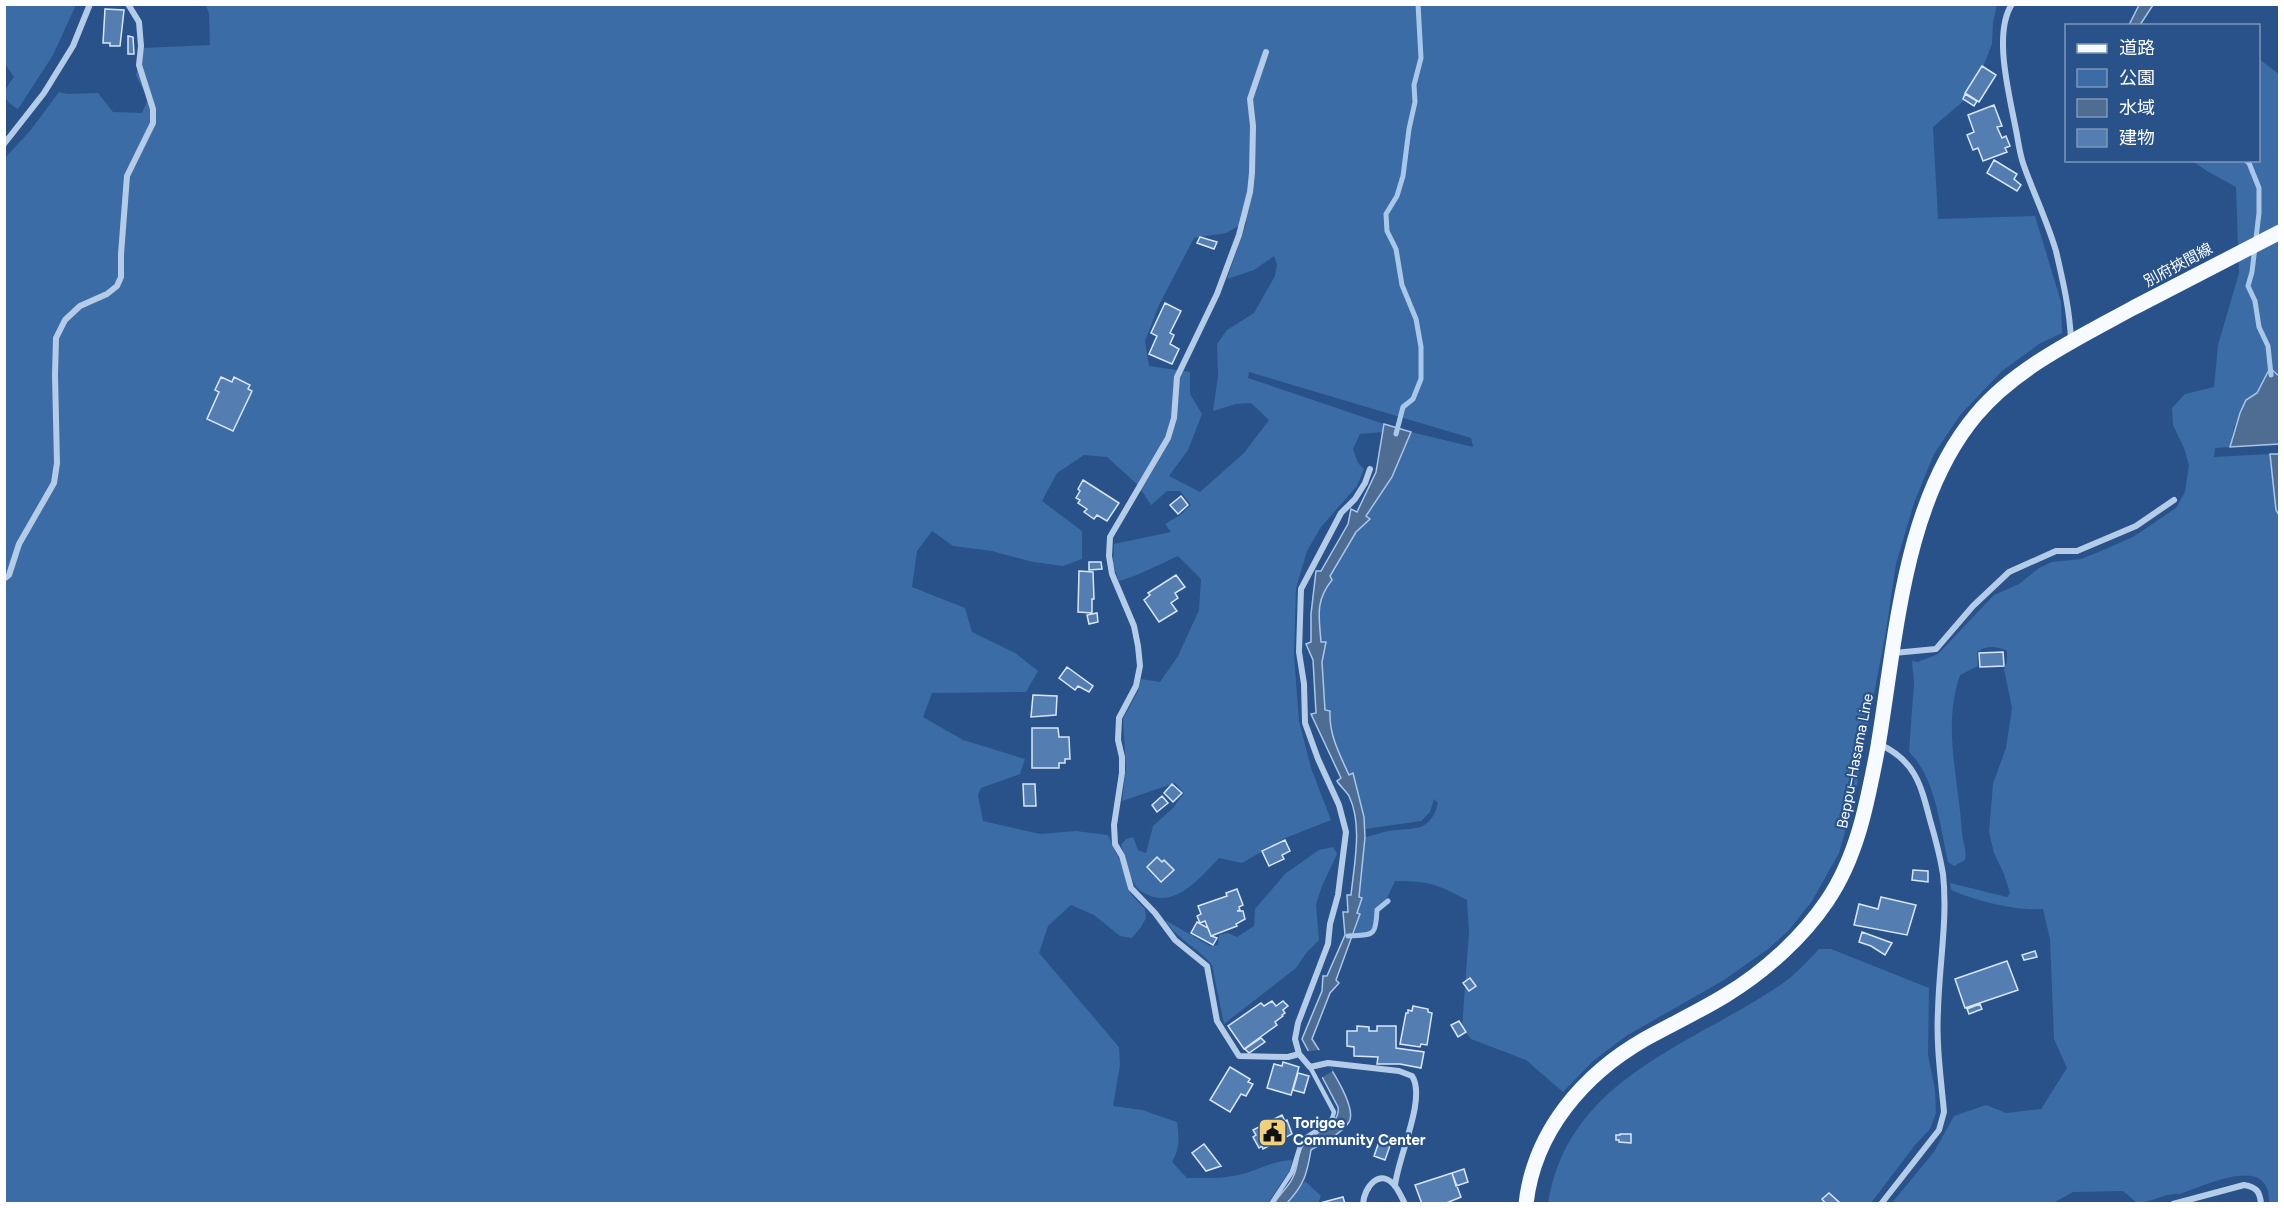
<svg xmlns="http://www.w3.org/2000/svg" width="2284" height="1208" font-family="Figtree,'Noto Sans JP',sans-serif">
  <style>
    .green { fill: #3c6ca5; fill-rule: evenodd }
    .water { fill: #4f6c93; stroke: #a9c7e9; stroke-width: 1.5 }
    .pier { fill: #285289 }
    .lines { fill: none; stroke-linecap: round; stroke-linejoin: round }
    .stream { stroke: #a9c7e9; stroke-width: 5 }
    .building { fill: #547eb2; stroke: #d8e6f7; stroke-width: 1.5 }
    .lane { stroke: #b5cce9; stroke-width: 4.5 }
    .street { stroke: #b5cce9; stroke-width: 6 }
    .primary { stroke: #f7fafe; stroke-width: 15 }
    .labels { text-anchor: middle; stroke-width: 4.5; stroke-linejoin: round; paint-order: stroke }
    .street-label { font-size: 15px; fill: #fff; stroke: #285289 }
    .poi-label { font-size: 15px; font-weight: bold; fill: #fff; stroke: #285289; text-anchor: start }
  </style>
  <rect width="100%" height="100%" fill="#285289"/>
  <path class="green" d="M5 4 76 5 53 55 18 109C0 99 3 91 14 77L5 64Z
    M205 4 1997 5 1993 22 1992 44 1973 93 1933 127 1938 219 2035 216 2061 302 2062 333 2039 344 2002 371 1960 415 1934 454 1914 503 1896 564 1886 631 1854 800 1839 853 1812 901 1789 930 1768 949 1724 980 1626 1036 1593 1061 1563 1092 1526 1060 1471 1039 1462 1028 1469 932 1467 900C1436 884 1430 881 1395 881L1386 900 1376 910 1375 923 1368 936 1354 934 1360 915 1356 914 1362 898 1359 897 1365 837C1374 836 1381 832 1389 831 1413 827 1430 834 1438 803L1434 799 1430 812 1421 821 1365 829 1353 773 1349 775C1339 754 1329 735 1330 712L1325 711 1322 662 1326 642H1321C1319 616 1315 601 1332 580L1330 576 1356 532 1369 520 1366 517 1392 477 1411 432 1473 447 1471 438 1249 372 1248 378 1384 424 1383 432 1360 434 1353 449 1358 463 1364 469 1357 486 1321 527 1307 551 1296 588 1294 655 1299 721 1311 768 1331 820 1283 839 1242 863 1219 858C1200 878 1175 909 1146 894 1142 892 1137 889 1135 885 1130 877 1125 855 1121 845L1126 839 1133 837 1138 850 1146 853 1153 826 1173 808 1184 793 1175 783 1122 801 1126 768 1123 719 1138 691 1141 679 1160 682 1178 656 1199 610 1201 579 1178 556 1137 575 1119 581 1113 564 1114 544 1171 532 1165 524 1179 516 1191 505 1180 491H1167L1151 505 1138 485 1107 457 1084 455 1057 473 1042 501 1082 531V559L1063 566 1033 562 992 551 953 546 932 531 917 551 912 587 965 608 972 632 1015 653 1038 671 1026 692 932 693 923 717 963 740 1025 759 1020 774 981 788 978 795 983 821 1040 834 1076 831 1108 835 1120 861 1131 894 1145 909 1146 918 1141 927 1132 938 1120 936 1094 915 1071 905 1048 926 1039 953 1119 1047 1120 1065 1113 1106 1142 1110 1177 1122C1179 1137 1180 1149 1172 1162L1187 1178C1207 1178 1227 1179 1246 1173 1265 1167 1271 1162 1292 1160L1290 1170 1268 1203 5 1204 4 159 30 131 59 92 67 94 98 93 113 112 142 113 148 99 136 75 143 48 210 45 209 13ZM1247 221 1227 279 1254 270 1274 256 1277 264 1275 276 1254 313 1227 330 1217 344 1218 376 1213 411 1236 404 1251 403 1269 420 1244 453 1200 492 1169 476 1188 450 1202 414 1190 394V372L1149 366 1145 341 1159 305 1194 238 1226 233Z
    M2259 59 2279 74V376L2270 369 2257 393 2246 400 2234 427 2230 447 2215 448 2214 457 2270 454 2276 509 2279 510V1203H2269C2271 1153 2207 1185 2180 1194 2165 1192 2152 1203 2137 1203L2123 1191 2073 1192 2053 1203 1891 1204 1934 1152 1954 1116 1986 1105 2006 1113 2041 1109 2067 1068 2054 1039 2050 939 2043 909C2016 911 1976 901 1951 890L1950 883 2007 897 2010 893 2004 874 1994 853 1989 832 1993 784 2006 748 2012 708 2004 669 2007 662V651C1997 646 1986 645 1977 652L1978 666 1960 675C1942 727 1959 780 1962 833 1963 843 1967 850 1965 860L1954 866 1948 862C1940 827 1936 778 1909 752L1914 683 1912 661 1918 662 1938 654 1994 595 2019 584 2039 568 2052 562 2081 559 2101 551 2133 537 2176 508 2185 492 2189 465 2184 448 2173 425 2172 408 2185 394 2214 387 2218 345 2239 273 2236 187 2207 171 2192 161 2258 160Z
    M1333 847 1337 854 1322 886 1316 904 1319 940 1307 952 1296 968 1224 1024 1212 965C1197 947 1178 940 1165 920L1210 946 1218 945 1219 935 1228 933 1237 937 1254 926 1255 909 1286 873 1319 850Z
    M1819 949H1831L1929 988 1928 1055 1935 1090 1936 1113 1930 1129 1915 1145 1871 1203 1548 1204C1568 1076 1695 1045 1786 981 1798 972 1809 959 1819 949Z
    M1305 1181 1321 1196 1318 1203 1287 1204Z"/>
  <path class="water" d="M2139 5H2153L2140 25H2129Z
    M2270 368 2279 376V444L2230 447 2240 413 2246 400 2257 393Z
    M1384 424 1411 432 1392 477 1366 516 1370 519 1356 532 1330 576 1332 580C1315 601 1319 616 1321 642H1326L1322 662 1325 710 1330 711C1329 735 1339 753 1349 775L1353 773 1364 817 1365 837 1359 897 1362 898 1357 913 1360 914 1336 980 1339 983 1330 993 1312 1039C1321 1054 1359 1106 1349 1122 1341 1134 1323 1143 1311 1150 1307 1174 1304 1185 1287 1203L1274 1204C1279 1194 1289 1187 1293 1177 1299 1166 1297 1151 1305 1142 1316 1131 1341 1125 1338 1107L1302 1039 1322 991 1323 976H1327L1345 935 1343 912H1348L1347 895H1351C1354 865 1363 825 1349 796 1346 791 1340 786 1337 781L1341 778 1311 714 1316 713 1313 660 1306 644 1311 642V614L1316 571H1321L1348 524 1351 509 1357 512 1376 472Z
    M2270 454H2279V515L2276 510Z"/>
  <path class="pier" d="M1321 1050 1333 1071 1321 1078 1306 1051Z"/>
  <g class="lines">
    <path class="stream" d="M2245 160 2249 163 2259 188V213L2252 272 2248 286 2255 301 2259 327 2268 346 2271 375
      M1396 434 1403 407 1413 399 1421 379V347L1416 319 1402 285 1396 249 1387 231 1386 214 1397 196 1403 176 1409 129 1415 102 1414 85 1421 58 1418 4
      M1348 936C1372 934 1376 939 1377 910L1388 901"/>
  </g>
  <path class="building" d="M105 9 124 10 120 46H110V43H103Z
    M128 36 133 37 134 54H128Z
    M1982 66 1996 75 1979 102 1965 93Z
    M1965 94 1977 101 1974 106 1963 99Z
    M1994 105 2002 126 1997 127 2002 138 2006 136 2010 146 2005 148 2007 152 1983 161 1978 148 1973 150 1967 135 1974 132 1968 115Z
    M1994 160 2017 174 2014 179 2021 185 2017 191 1987 173Z
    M1200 237 1217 242 1214 249 1197 243Z
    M1165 303 1181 311 1170 333 1174 335 1170 344 1179 349 1172 364 1149 354 1157 336 1151 333Z
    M221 377 232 382 234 377 250 385 248 389 252 391 233 431 207 419 219 392 215 390Z
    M1083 480 1119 503 1107 521 1097 515 1094 519 1084 512 1087 509 1078 503 1080 500 1076 498 1080 491 1078 489Z
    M1181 496 1188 505 1178 514 1170 505Z
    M1089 562H1101L1102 569 1089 570Z
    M1079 571 1093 572 1094 599H1092V613L1078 612Z
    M1176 575 1185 587 1175 593 1178 598 1171 603 1177 611 1159 622 1144 600 1150 595 1148 593Z
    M1097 613 1098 622 1089 624 1087 615Z
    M2003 652 2004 666 1980 667 1979 653Z
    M1067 667 1093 686 1089 692 1078 686 1075 690 1059 678Z
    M1033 695 1057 696 1056 715 1031 717Z
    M1032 728H1058L1059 737H1069L1070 759H1065V763H1059V768H1032Z
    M1023 784H1035L1036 806H1024Z
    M1172 784 1182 793 1173 802 1164 793Z
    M1162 796 1168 803 1157 812 1152 805Z
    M1285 840 1290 851 1282 855 1284 859 1269 866 1262 851Z
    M1157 857 1162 862 1164 860 1174 870 1161 882 1147 867Z
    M1913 870 1928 871V882L1912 880Z
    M1237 889 1243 905 1239 907 1240 910 1237 911H1243L1245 919 1236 924 1237 926 1211 936 1205 921 1200 923 1197 916 1201 914 1198 906 1227 896 1226 893Z
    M1881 897 1916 905 1907 935 1854 925 1859 904 1878 909Z
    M1197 922 1208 928 1211 936 1217 938 1213 945 1191 933Z
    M1862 932 1892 943 1885 955 1871 946 1859 942Z
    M2035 951 2037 957 2024 960 2022 955Z
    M2007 961 2018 990 1965 1008 1955 979Z
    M1470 978 1476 986 1469 991 1463 983Z
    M1272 1001 1276 1006 1283 1001 1288 1006 1283 1010 1285 1013 1282 1015 1283 1016 1275 1022 1277 1025 1244 1049 1228 1026 1261 1003 1264 1006Z
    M1980 1004 1982 1009 1969 1014 1967 1009Z
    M1413 1006 1428 1009V1012L1432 1013 1427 1045 1421 1044 1420 1047 1400 1044 1406 1013H1408V1010L1412 1011Z
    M1459 1021 1466 1032 1458 1037 1451 1025Z
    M1357 1026 1369 1027V1031H1377V1026H1396V1048L1424 1052 1421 1068 1400 1064H1377L1378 1057 1354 1056V1047L1347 1046V1031H1357Z
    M1261 1038 1265 1042 1249 1053 1245 1049Z
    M1283 1062 1299 1067 1291 1095 1267 1088 1274 1064 1282 1066Z
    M1230 1067 1250 1079 1248 1082 1253 1084 1246 1096 1241 1094 1230 1112 1210 1100Z
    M1298 1073 1309 1076 1304 1093 1293 1090Z
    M1282 1115 1285 1121 1287 1120 1292 1134 1263 1149 1262 1146 1259 1148 1253 1137 1256 1135 1253 1130Z
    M1382 1133 1393 1137 1385 1160 1374 1156Z
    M1620 1134H1631V1143L1619 1142V1140H1616V1135H1620Z
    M1204 1144 1221 1166 1206 1171 1192 1153Z
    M1464 1169 1468 1182 1456 1186 1452 1173Z
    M1452 1173 1461 1197 1444 1204H1422L1415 1185Z
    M1829 1193 1840 1203 1826 1204 1822 1199Z
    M1343 1197 1345 1204 1320 1203Z"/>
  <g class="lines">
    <path class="lane" d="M1271 1204 1292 1172 1302 1140 1326 1124 1332 1119 1334 1112 1310 1067"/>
    <path class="street" d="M2012 4C1993 33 2009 93 2015 125 2018 138 2019 153 2024 166 2034 194 2047 221 2056 251 2063 281 2070 311 2071 341
      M1266 52 1250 99 1253 126 1252 173 1250 192 1239 235 1217 294 1177 377 1174 418 1168 438 1110 537 1109 556 1112 574 1134 626 1138 646 1140 666 1136 686 1119 718 1118 740 1122 757V773L1114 825 1115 844 1122 856 1131 888 1155 913 1175 940 1207 966 1217 1021 1239 1056 1288 1057 1299 1054 1310 1067 1328 1063 1399 1071 1412 1076C1427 1098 1397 1159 1395 1186
      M4 144 44 93 73 46 90 4
      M4 579 9 575 19 544 54 483 57 463 55 375 56 338 65 320 80 306 107 294 117 286 121 277V254L127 176 153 123V109L139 65 141 46 139 22 128 4
      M1894 653 1936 649 1973 606 2009 572 2056 551H2077L2136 526 2174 500
      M1879 744C1915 760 1921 785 1930 820 1935 837 1940 856 1943 874 1948 919 1939 965 1938 1011 1936 1045 1941 1078 1944 1112L1939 1130 1881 1204
      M1299 1054 1295 1039 1298 1023 1328 944 1330 924 1338 895 1346 832 1339 805 1318 759 1305 723 1304 684 1299 652 1301 589 1341 513 1355 499 1365 483 1370 469
      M1363 1204C1364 1187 1380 1167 1395 1186 1399 1191 1402 1198 1405 1204
      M2173 1204 2244 1185C2256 1187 2260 1191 2261 1204"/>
    <path class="primary" d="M1526 1204C1534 1131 1584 1074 1645 1039 1672 1024 1700 1011 1726 995 1764 972 1802 938 1827 901 1857 857 1867 804 1877 752 1896 643 1902 503 1976 415 2015 368 2080 337 2133 308 2182 283 2231 257 2280 232"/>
  </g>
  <defs>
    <symbol id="civic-square" viewBox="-11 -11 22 22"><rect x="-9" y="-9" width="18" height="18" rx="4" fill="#f1cf7b" stroke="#285289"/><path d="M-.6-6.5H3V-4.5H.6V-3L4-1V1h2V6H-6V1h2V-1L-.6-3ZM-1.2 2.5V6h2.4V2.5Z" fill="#111"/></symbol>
  </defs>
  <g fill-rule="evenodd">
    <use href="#civic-square" x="1256" y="1116" width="33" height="33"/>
  </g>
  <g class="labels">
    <g class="street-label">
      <text transform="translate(2178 265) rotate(-28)" y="5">別府挾間線</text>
      <text transform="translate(1855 761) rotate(-79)" y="5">Beppu–Hasama Line</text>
    </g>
    <g class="poi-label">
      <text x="1293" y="1128">Torigoe<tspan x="1293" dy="17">Community Center</tspan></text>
    </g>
  </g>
  <rect width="2284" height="1208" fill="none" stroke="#ffffff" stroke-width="12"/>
  <rect x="2065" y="24" width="195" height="138" fill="#285289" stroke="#7e97b8" stroke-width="1.5"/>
  <rect x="2077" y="44" width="30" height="9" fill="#f7fafe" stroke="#7e97b8" stroke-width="1.5"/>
  <text x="2119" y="54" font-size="18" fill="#ffffff">道路</text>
  <rect x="2077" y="69" width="30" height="18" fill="#3c6ca5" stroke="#7e97b8" stroke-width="1.5"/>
  <text x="2119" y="84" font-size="18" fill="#ffffff">公園</text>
  <rect x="2077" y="99" width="30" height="18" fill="#4f6c93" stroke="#7e97b8" stroke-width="1.5"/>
  <text x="2119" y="114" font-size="18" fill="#ffffff">水域</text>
  <rect x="2077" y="129" width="30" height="18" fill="#547eb2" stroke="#7e97b8" stroke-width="1.5"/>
  <text x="2119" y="144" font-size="18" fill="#ffffff">建物</text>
</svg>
